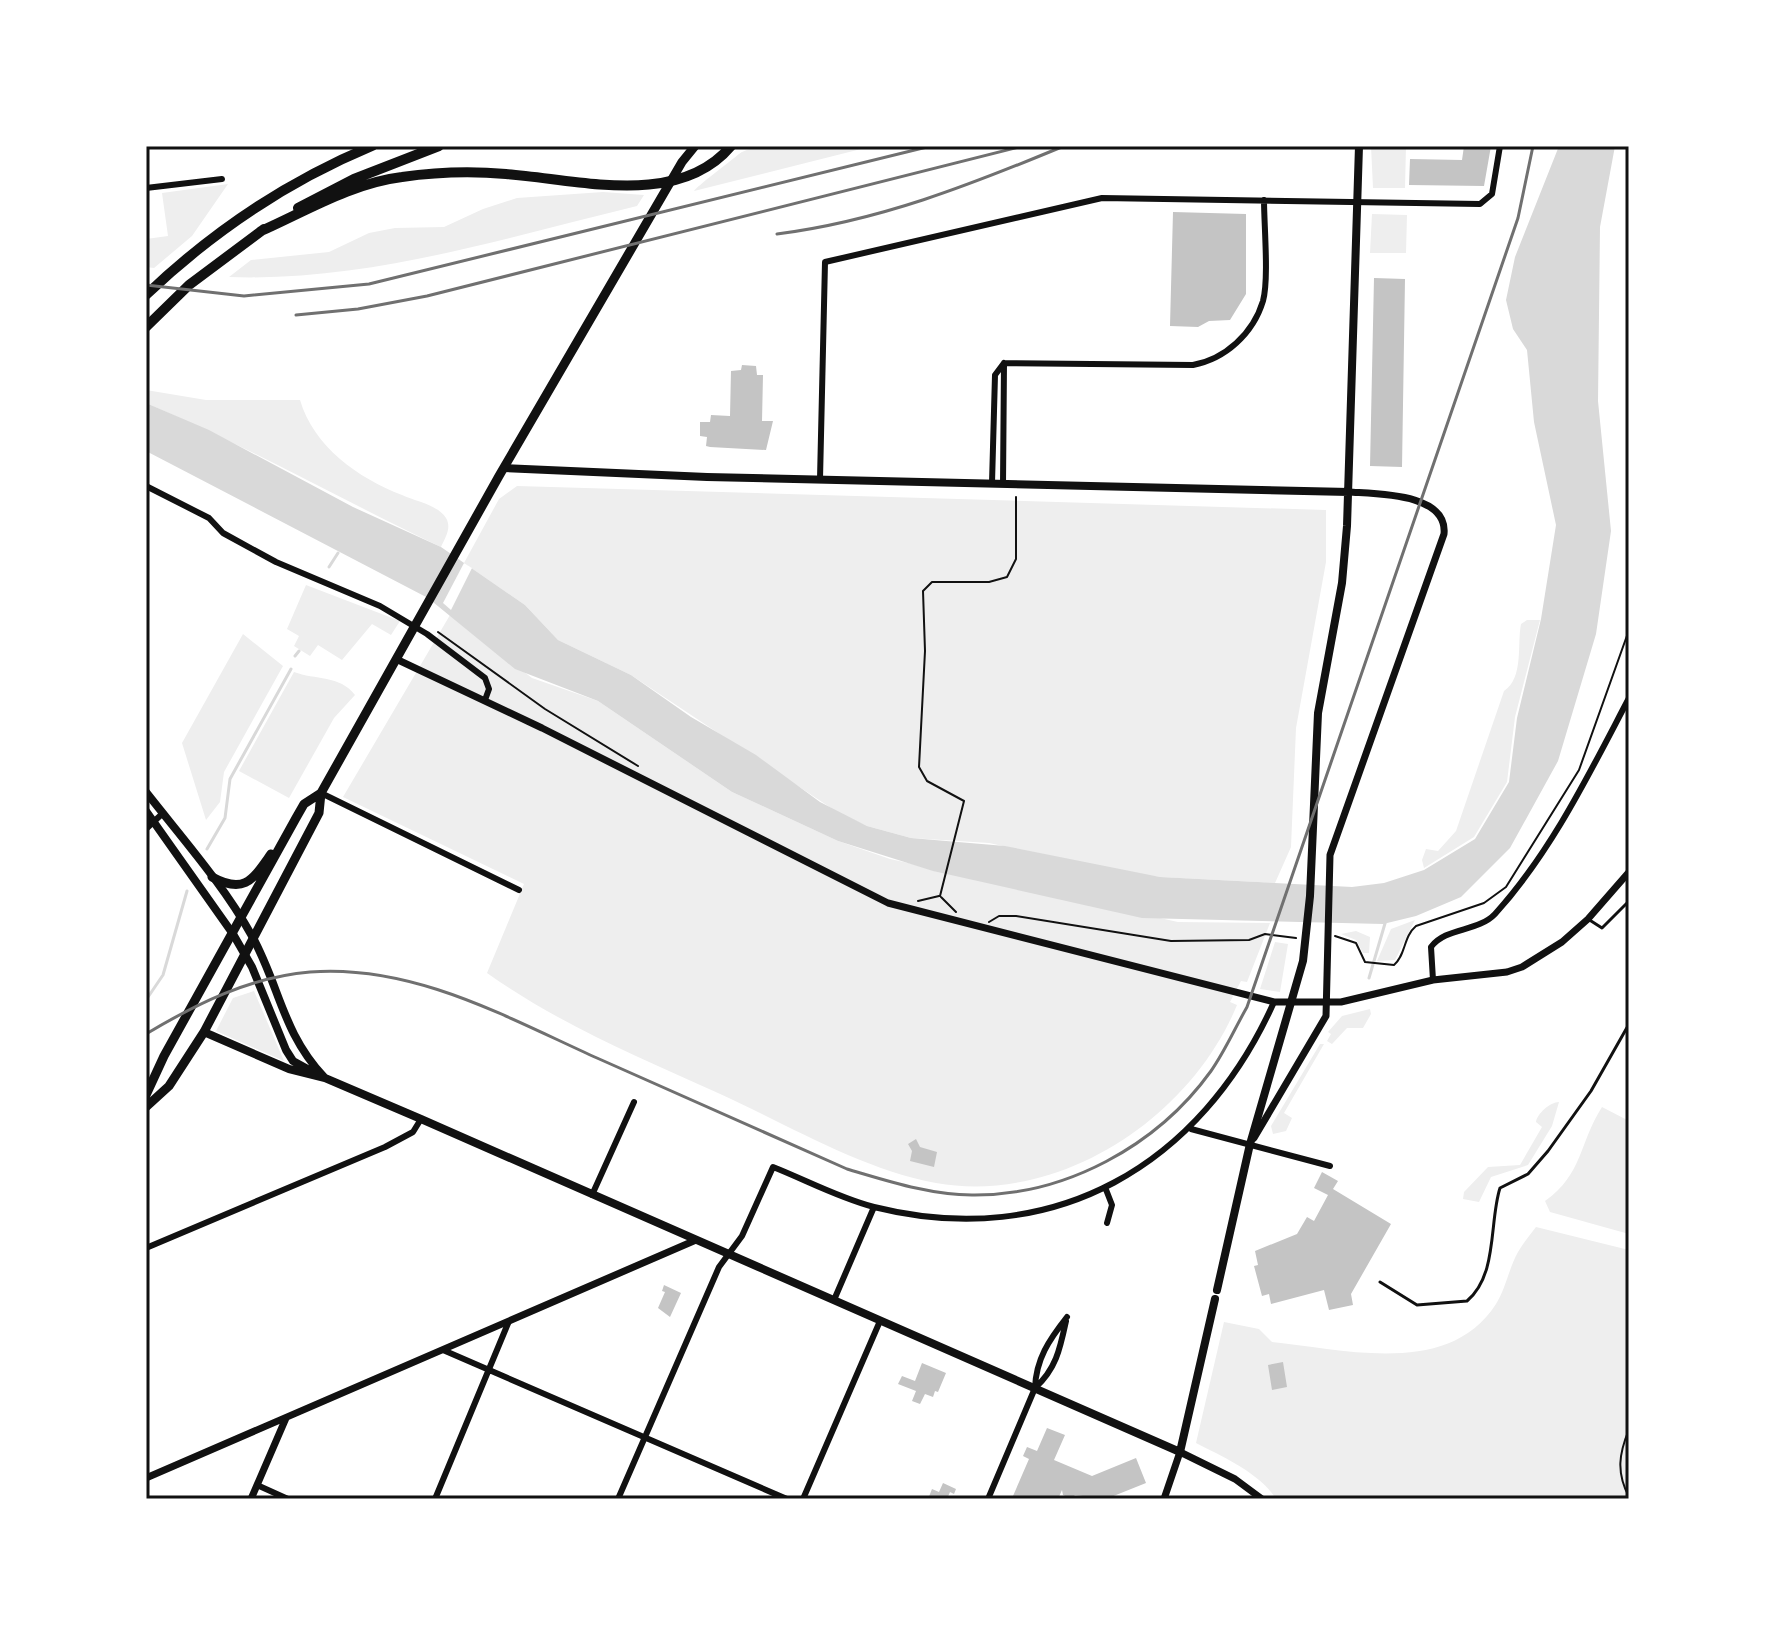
<svg xmlns="http://www.w3.org/2000/svg" width="1775" height="1645" font-family="Poppins,sans-serif">
  <style>
    .green { fill: #eee }
    .water { fill: #d9d9d9 }
    .pier { fill: #fff }
    .lines { fill: none; stroke-linecap: round; stroke-linejoin: round }
    .stream { stroke: #d9d9d9; stroke-width: 3 }
    .building { fill: #c4c4c4 }
    .path { stroke: #111; stroke-width: 2 }
    .service { stroke: #111; stroke-width: 3 }
    .minor { stroke: #111; stroke-width: 6 }
    .tertiary { stroke: #111; stroke-width: 7 }
    .secondary { stroke: #111; stroke-width: 8 }
    .primary { stroke: #111; stroke-width: 9 }
    .motorway { stroke: #111; stroke-width: 10 }
    .rail { stroke: #707070; stroke-width: 3 }
    .neatline { fill: none; stroke: #111; stroke-width: 3 }
  </style>
  <rect width="100%" height="100%" fill="#fff"/>
  <path class="green" d="M764 146H873L694 191C696 187 732 160 739 154 745 149 756 148 764 146Z
    M1371 146H1406L1405 188H1373Z
    M228 184 192 236 154 268 146 267V239L168 236 162 193Z
    M603 192 644 195 637 206C504 238 368 282 229 277L251 260 329 252 369 233 395 228 444 227 483 209 517 198Z
    M1372 214 1407 215 1406 253H1370Z
    M146 390 206 400H300C314 447 358 478 402 495 415 501 438 505 446 518 452 528 445 538 441 547 342 500 247 446 146 403Z
    M517 486 1326 510V562L1296 728 1291 847 1275 883 1160 877 1119 871 989 843 911 838 867 826 837 812 631 675 558 640 525 605 464 563 499 499Z
    M306 585 400 621 391 635 372 624 342 660 318 645 310 656 294 646 299 636 287 629Z
    M450 615 532 678 598 701 732 792 838 841 890 859 1178 922 1270 923 1247 982 1241 981 1230 1002 1237 1005C1191 1117 1061 1205 936 1183 860 1169 787 1124 718 1093 638 1057 559 1024 487 973L524 884 343 797Z
    M1527 620H1540L1515 717 1507 782 1474 837 1424 868 1422 860 1426 849 1438 851 1456 831 1504 691C1524 678 1517 644 1521 624Z
    M243 634 283 666 224 772 220 802 206 820 182 743Z
    M294 672C315 680 340 675 355 695L334 718 289 798 239 771Z
    M1415 920 1395 960 1377 961 1391 929Z
    M1356 931 1370 937 1369 953H1363L1356 940 1341 934Z
    M1275 942 1288 944 1280 992 1260 989Z
    M254 991 284 1061 216 1031 233 998Z
    M1370 1009 1371 1014 1363 1028H1347L1332 1044 1327 1041 1331 1034 1328 1032 1342 1016Z
    M1320 1044H1324L1284 1113 1292 1118 1286 1131 1273 1134 1271 1126Z
    M1559 1102 1552 1126 1528 1165 1491 1177 1479 1202 1463 1199 1464 1192 1488 1167 1520 1165 1542 1127 1536 1122C1537 1114 1550 1102 1559 1102Z
    M1602 1107 1629 1121V1234L1550 1212 1545 1201C1583 1174 1579 1143 1602 1107Z
    M1536 1227 1629 1250V1499H1276C1260 1473 1223 1457 1196 1443L1224 1322 1259 1329 1272 1342C1343 1349 1449 1378 1496 1304 1506 1288 1509 1268 1518 1252 1523 1243 1530 1235 1536 1227Z"/>
  <path class="water" d="M1559 146H1615L1600 227 1598 401 1611 531 1596 634 1558 761 1510 848 1461 897 1416 916 1383 924 1142 918 933 871 838 841 732 792 598 701 515 669 428 598 146 451V403L209 430 353 507 441 547 525 605 558 640 631 675 691 717 756 755 820 802 867 826 911 838 1005 846 1160 877 1352 887 1384 883 1424 870 1475 839 1509 782 1517 718 1541 619 1556 525 1534 422 1527 350 1513 329 1506 300 1515 257Z"/>
  <path class="pier" d="M464 563 472 568 451 610 443 603Z"/>
  <g class="lines">
    <path class="stream" d="M329 567 338 553
      M295 656 299 651
      M207 849 225 818 230 779 291 669
      M1369 978 1386 920
      M146 1000 163 975 187 891"/>
  </g>
  <path class="building" d="M1464 146H1491L1484 186 1409 185 1410 159 1462 160Z
    M1173 212 1246 214V294L1230 320 1209 321 1198 327 1170 326Z
    M1374 278 1405 279 1402 467 1370 466Z
    M742 365 756 366 757 375H763L762 421H773L766 450 710 447 706 446 707 437 700 436V422H710L711 415 730 416 731 371 741 370Z
    M916 1139 920 1147 937 1152 934 1167 910 1161 912 1151 908 1144Z
    M1322 1172 1338 1181 1333 1189 1391 1224 1351 1294 1353 1305 1329 1310 1324 1290 1271 1304 1269 1294 1262 1296 1254 1266 1258 1265 1255 1251 1297 1234 1307 1217 1314 1221 1328 1195 1314 1188Z
    M664 1285 681 1293 670 1317 658 1308 665 1292 662 1291Z
    M1283 1362 1287 1387 1272 1390 1268 1365Z
    M922 1363 946 1373 938 1392 935 1391 933 1397 925 1394 920 1404 912 1401 916 1391 898 1384 902 1376 915 1381Z
    M1047 1428 1065 1435 1054 1460 1092 1476 1136 1458 1146 1483 1106 1499 1075 1495 1071 1499 1063 1495 1062 1490 1058 1499 1013 1496 1029 1459 1023 1456 1027 1447 1037 1451Z
    M943 1483 956 1489 954 1494 950 1492 947 1499H928L932 1489 939 1492Z"/>
  <g class="lines">
    <path class="path" d="M1629 260V318
      M438 632 545 709 638 766
      M940 896 964 801 927 781 919 767 925 651 923 591 932 582H989L1007 577 1016 559V497
      M941 897 956 912
      M918 901 939 896
      M989 922 999 916H1016L1171 941 1249 940 1265 934 1296 938
      M1335 936 1356 943 1365 962 1394 965C1406 955 1403 937 1416 926L1484 903 1506 887 1579 770 1629 630
      M1629 1429C1619 1454 1616 1472 1629 1497"/>
    <path class="service" d="M1588 919 1602 928 1629 901
      M1380 1282 1417 1305 1467 1301C1498 1275 1489 1222 1500 1188L1528 1174 1548 1151 1591 1091 1629 1024"/>
    <path class="minor" d="M146 188 222 179
      M1004 363 1193 365C1225 359 1253 334 1263 301 1269 279 1264 225 1264 200
      M820 479 825 262 1102 198 1480 204 1492 194 1500 146
      M992 483 995 375 1004 363
      M1003 484 1004 363
      M146 486 209 518 223 533 276 562 380 606 427 634 485 678 489 689 485 700
      M321 793 519 890
      M146 829 163 813
      M1433 980 1431 947C1446 927 1478 932 1495 914 1552 851 1590 772 1629 698
      M1191 1129 1330 1166
      M1105 1187 1112 1205 1107 1223
      M592 1195 634 1102
      M146 1248 385 1147 413 1132 421 1119
      M834 1300 874 1207
      M443 1350 787 1499
      M1035 1388C1056 1369 1060 1349 1066 1321
      M257 1485 288 1499
      M435 1499 509 1321
      M618 1499 719 1267 742 1236 773 1167C806 1180 839 1198 874 1207 1054 1252 1201 1165 1274 1002
      M803 1499 880 1321
      M988 1499 1035 1388C1036 1359 1049 1340 1067 1317"/>
    <path class="tertiary" d="M396 659 542 728 888 903 1274 1002H1341L1433 980 1507 972 1522 967 1562 942 1588 919 1629 872
      M1254 1138 1326 1016 1330 855 1444 534C1448 493 1377 494 1349 492
      M146 1478 696 1240
      M251 1499 286 1418
      M1164 1499 1180 1452 1235 1479 1262 1499"/>
    <path class="secondary" d="M504 468 707 477 1349 492
      M146 792C182 838 223 884 252 936 280 987 282 1032 324 1077
      M146 811 233 934 252 967 286 1050 293 1061 313 1072
      M204 1032 289 1069 325 1078 421 1119 1180 1452 1215 1299
      M1217 1290 1250 1144 1303 961 1310 896 1318 713 1342 583 1347 526 1359 146"/>
    <path class="primary" d="M212 877C245 895 253 879 271 854
      M146 1095 164 1056 296 818 304 804 321 793
      M146 1107 169 1086 204 1032 319 813 321 793 499 476 682 162 695 146"/>
    <path class="motorway" d="M298 208 354 179 439 146
      M261 231C306 211 352 183 402 177 437 172 471 171 506 174 577 179 678 209 731 146
      M146 295C212 232 288 181 372 146
      M146 327 189 285 264 229"/>
    <path class="rail" d="M777 234C879 221 970 185 1064 146
      M146 285 244 296 369 284 931 146
      M296 315 358 309 427 296 1023 146
      M146 1034C196 1004 250 977 310 972 413 964 506 1017 597 1058 681 1095 764 1133 847 1169 888 1181 930 1195 972 1195 1065 1196 1157 1146 1211 1071 1225 1051 1235 1028 1247 1007L1518 218 1533 146"/>
  </g>
  <rect width="1775" height="1645" fill="none" stroke="#ffffff" stroke-width="296"/>
  <rect x="148" y="148" width="1479" height="1349" class="neatline"/>
</svg>
